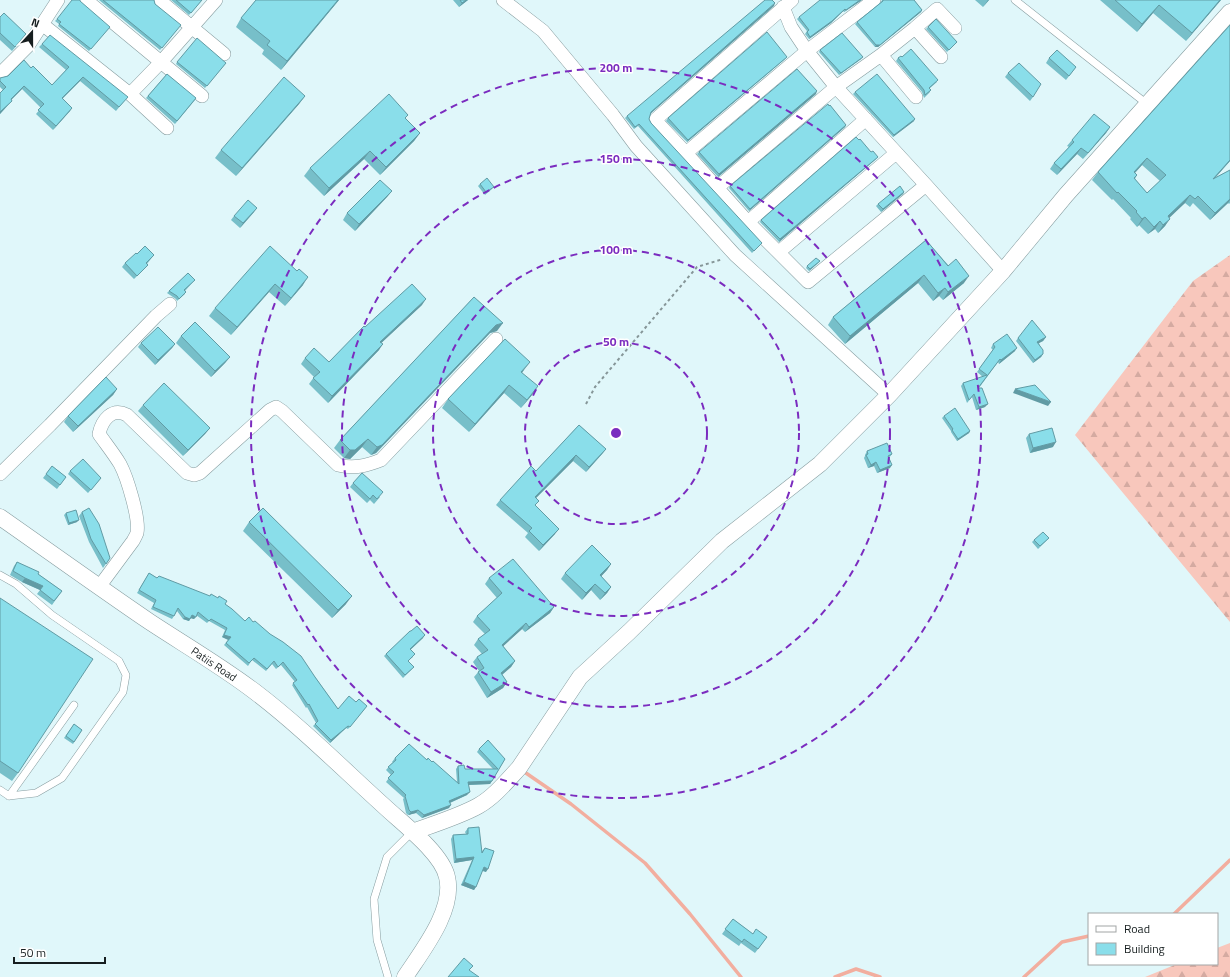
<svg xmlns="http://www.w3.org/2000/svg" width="1230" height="977" font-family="'Titillium Web',sans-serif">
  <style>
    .forest { fill: url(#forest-firs) }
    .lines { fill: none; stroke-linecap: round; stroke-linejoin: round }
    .stream { stroke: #f2ae9f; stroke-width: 3.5 }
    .service-casing { stroke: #879da0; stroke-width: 8 }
    .minor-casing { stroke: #879da0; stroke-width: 14 }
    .tertiary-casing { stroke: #879da0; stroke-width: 17 }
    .path { stroke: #869698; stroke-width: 2; stroke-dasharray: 3 3; stroke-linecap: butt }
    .service { stroke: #fff; stroke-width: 7 }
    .minor { stroke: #fff; stroke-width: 13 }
    .tertiary { stroke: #fff; stroke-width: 16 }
    .wall { fill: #77bfc9; fill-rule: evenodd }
    .shaded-wall { fill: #619ba4 }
    .building { fill: #8adeea; stroke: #619ba4; fill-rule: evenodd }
    .ring { fill: none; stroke: #7b2cbf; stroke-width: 2; stroke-dasharray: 7 5 }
    .labels { text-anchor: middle; stroke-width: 3; stroke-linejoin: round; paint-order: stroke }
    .street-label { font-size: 11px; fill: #161e1f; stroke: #fff }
    .centre { fill: #7b2cbf; stroke: #fff; stroke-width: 2 }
    .ring-label { font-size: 12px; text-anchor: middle; font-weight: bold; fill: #7b2cbf; stroke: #fff; stroke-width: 3; stroke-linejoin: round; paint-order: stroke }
  </style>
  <defs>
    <pattern id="forest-firs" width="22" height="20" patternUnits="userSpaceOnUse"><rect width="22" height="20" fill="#f8c7bc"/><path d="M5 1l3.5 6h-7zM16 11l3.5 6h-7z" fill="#d4aaa1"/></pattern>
  </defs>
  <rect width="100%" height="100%" fill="#e0f7fa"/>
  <path class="forest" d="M1230 255V622L1075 435 1193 281Z
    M1230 943V977H1145L1177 964H1217V948Z"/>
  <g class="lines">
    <path class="stream" d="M523 771 571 804 645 863 690 914 741 977
      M1174 914 1230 860
      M835 977 856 969 880 977
      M1024 977 1062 942 1089 936"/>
    <defs>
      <path id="service" d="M1015 0 1147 104
        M0 575 16 584 52 615 119 661 126 675 123 692 62 778 36 793 9 796
        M0 790 9 796 74 705
        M388 977 377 940 374 899 387 857 412 832"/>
      <path id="minor" d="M86 0 202 96
        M159 0 224 54
        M503 0 543 31 613 115 636 146 735 255 889 395
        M792 0 655 120 686 153 748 222 808 282 926 185
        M783 7 791 27 807 51 836 87 926 185 1003 271
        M42 24 130 94
        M915 28 937 9 955 28
        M881 55 915 28 941 57
        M0 74 28 46 58 0
        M167 128 130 94 161 62 216 0
        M686 153 807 51 874 0
        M718 187 836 87 881 55 916 97
        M748 222 866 119
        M779 252 896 153
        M0 474 50 425 156 316 170 304
        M99 587 133 541C134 539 136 536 137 533 140 519 127 477 120 464 114 454 106 444 99 434 102 420 112 407 127 415L187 473 194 475 200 473 270 410 276 407 282 411 338 465C353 469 366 466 381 460L496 339"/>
      <path id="tertiary" d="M0 517C50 552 100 588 150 622 185 645 221 666 254 691 300 726 341 767 384 806 402 823 442 853 447 877 455 910 422 951 405 977
        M412 832C432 825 460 816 478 806 494 797 507 781 519 768L580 677 629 632 722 541 820 464 889 395 1003 271 1066 195 1230 12"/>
    </defs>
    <use href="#service" class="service-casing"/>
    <use href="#minor" class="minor-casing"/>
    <use href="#tertiary" class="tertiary-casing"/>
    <path class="path" d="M586 404 595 387 697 267 723 259"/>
    <use href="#service" class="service"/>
    <use href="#minor" class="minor"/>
    <use href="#tertiary" class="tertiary"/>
  </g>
  <path class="wall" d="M99 0H154L155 4 179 27 160 50Z
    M171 0H202L189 15Z
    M256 0H339L281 70 262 54 264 50 236 27 241 18Z
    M453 0H468L459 7Z
    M862 0 844 12 843 11 831 23 809 39 805 34 807 31 797 19 799 17Z
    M882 0H914L922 10 921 12 878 47H875L855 24 857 22 881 2Z
    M975 0H989L983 7Z
    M1100 0H1221L1186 41 1153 13 1137 32Z
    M80 1 108 29 89 51 58 26 59 24 55 21 57 19Z
    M774 6 651 113 649 119 651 123 760 245 752 253 638 126 634 129 625 118 627 116Z
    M0 17 26 34 23 38 12 51 0 40Z
    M1230 25V161L1215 178 1230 170V203L1229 204 1228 203 1210 220 1193 203 1190 207 1185 203 1169 217 1165 226 1158 233 1155 229 1148 234 1139 225 1137 227 1130 219 1131 218 1113 199 1112 200 1092 180 1098 172ZM1142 165 1160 181 1147 193 1135 179 1137 175 1135 173Z
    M928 27 955 44 947 52 926 29Z
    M42 44 125 100 116 111 80 81 62 99 70 111 53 130 36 114 41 108 22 89 11 100 12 101 9 104 0 114V93L3 90 0 87V78L8 76 31 68 52 85 66 70 39 47Z
    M820 50 861 59 839 75 819 52Z
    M787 57 785 59 687 142 666 121 668 118Z
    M902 57 937 82 930 88V92L924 98 922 92 896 61 898 58Z
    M1049 58 1076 67 1066 80 1046 63Z
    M177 62 226 63 205 88 176 64Z
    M1008 73 1033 97 1030 101 1005 77Z
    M167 74 195 100 175 124 146 98Z
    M855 92 914 121 893 137 853 94Z
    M816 94 718 177 697 154 699 152Z
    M305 96 299 104 236 176 215 158 221 150Z
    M406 119 420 133 414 141 380 175 364 159 324 196 304 176 310 168Z
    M846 125 845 127 749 211 729 188 730 186Z
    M1110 127 1106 133 1083 159 1077 154 1057 175 1050 169 1054 163 1069 147 1067 146 1072 140Z
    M859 140 871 152 876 159 779 242 760 222 761 220Z
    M480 184 492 189 485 195 478 186Z
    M392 191 387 197 355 231 343 220 347 213Z
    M904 192 903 194 881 212 876 206 878 204Z
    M254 212 240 228 231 220 234 216Z
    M926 240 964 283 943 300 939 296 933 301 918 283 845 344 828 325 833 317Z
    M137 254 154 255 147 264 148 265 134 279 122 267 125 263Z
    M820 261 818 263 809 271 806 268 807 266Z
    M297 271 303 285 285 306 269 292 231 335 209 316 215 308Z
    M193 282 185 291V294L177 301 176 299 167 293 169 291Z
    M474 297 497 331 490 333 376 453 371 455 362 447 350 459 344 458 334 448 340 440Z
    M422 305 381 343 379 350 328 403 309 384 314 377 301 364 305 358 329 362 365 327Z
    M181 336 230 357 225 363 211 377 176 343Z
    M1046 337 1043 341 1039 343 1043 354 1041 357 1033 363 1016 341 1018 338Z
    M141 343 175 344 172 348 155 365 138 347Z
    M993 344 1015 351 999 364 998 362 979 388 985 407 976 410 972 397 967 403 961 386 963 383 983 377 977 372 993 350 991 348Z
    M524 370 522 373 532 395 521 408 504 393 469 432 442 408 448 399Z
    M117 389 113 395 73 432 64 422 68 416Z
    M143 405 210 428 205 434 183 456 138 411Z
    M944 416 970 431 969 433 957 441 951 432V431L942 418Z
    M579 425 606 449 602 454 586 472 573 461 536 498 535 506 555 534 539 551 525 537 528 533 496 505 500 500 536 471Z
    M1029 434 1053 447 1030 453 1026 438Z
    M867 451 892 454 889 458 890 468 877 473 874 466 868 468 864 458 865 456V455Z
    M52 466 66 477 57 489 43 478Z
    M70 471 101 478 88 493 68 474Z
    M353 483 380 497 374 504 370 500 367 503 350 487Z
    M82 512 110 558 103 568 89 542 79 516Z
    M66 513 77 522 68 525 64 515Z
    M249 522 346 604 332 618 243 531Z
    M1049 538 1038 549 1032 542 1034 540Z
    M17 562 38 574 62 591 52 605 37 594 40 590 22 582 10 575 14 566Z
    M611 564 607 570 601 576 611 587 607 593 600 600 591 590 582 600 561 579 565 573Z
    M149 573 157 578 225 604 245 621 253 622 315 677 338 709 356 702 367 706 348 729 346 728 330 743 313 726 316 723 307 707 306 708 292 685 295 682 281 665 276 669 272 664 266 671 252 660 248 666 224 645 228 640 222 637 225 630 209 621 207 623 196 615 194 619 191 618 189 621 183 619 177 611 172 619 151 609 154 603 137 593Z
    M489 578 554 607 550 613 525 632 522 629 503 646 515 661 511 667 502 675 507 682 503 688 487 698 474 677 479 671 473 662 477 657 482 654 474 645 478 639 485 634 473 622 477 616 497 598 485 584Z
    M0 598 18 773 12 781 0 773Z
    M411 631 423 638 410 650 413 657 408 661 412 669 403 678 384 656 386 654Z
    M74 724 82 730 73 744 64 738Z
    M479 749 505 759 490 784 468 785 467 795 450 803 449 808 422 818 416 813 408 815 406 813 403 799 404 798 386 782 391 775 386 770 393 762H392L395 758 427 760 432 762 457 782 456 769 458 766 465 769H493L477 752Z
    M468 828 482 851 485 848 486 872 482 871 474 890 461 885 472 860 454 863 451 839 453 835 466 834 465 832Z
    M733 919 753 934 767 937 755 953 741 943 739 946 722 934Z"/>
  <path class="shaded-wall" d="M338 0H339L281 70 287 61Z
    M466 0H468L459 7 462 3Z
    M860 0H862L844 12 846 10Z
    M988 0H989L983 7Z
    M1220 0H1221L1186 41 1192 33Z
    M775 3 774 6 650 114 651 112Z
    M1159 5 1153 13 1137 32 1142 24Z
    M845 9 831 23 809 39 810 37Z
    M922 10 921 12 878 47H875L876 45Z
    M787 57 785 59 687 142 688 140Z
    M863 57 861 59 839 75 841 73Z
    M83 77 80 81 59 102 62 98Z
    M24 86 22 89 8 103 11 99Z
    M817 91 816 94 718 177 719 174Z
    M305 96 299 104 236 176 242 168Z
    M12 101 9 104 0 114V112Z
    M72 108 70 111 53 130 56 126Z
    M915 119 914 121 893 137 894 135Z
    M846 125 845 127 749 211 750 209Z
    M1110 127 1106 133 1083 159 1088 153Z
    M420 133 414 141 380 175 386 167Z
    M1081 148 1077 154 1057 175 1061 169Z
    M370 151 364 159 324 196 329 188Z
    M878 157 876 159 779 242 780 239Z
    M1147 158 1142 165 1129 179 1134 172Z
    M1230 160V161L1207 187 1213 179Z
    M392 191 387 197 355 231 359 224Z
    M904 192 903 194 881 212 883 209Z
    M1190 195 1185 203 1163 224 1168 216Z
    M1230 199V200L1228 203 1210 220 1215 213Z
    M257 208 254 212 240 228 243 223Z
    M1145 217 1139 225 1137 227 1142 219Z
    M1170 219 1165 226 1158 233 1163 225Z
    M1160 221 1155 229 1148 234 1154 227Z
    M820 261 818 263 809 271 810 269Z
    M924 275 918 283 845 344 850 336Z
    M969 276 964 283 943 300 948 292Z
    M308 277 303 285 285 306 291 298Z
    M275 284 269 292 231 335 237 327Z
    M945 288 939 296 933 301 938 293Z
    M426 299 422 305 376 348 380 342Z
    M503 323 497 331 490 333 376 453 371 455 377 447 496 325Z
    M1046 337 1043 341 1035 345 1037 342Z
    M175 344 172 348 155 365 158 360Z
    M383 344 379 350 328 403 332 396Z
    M1017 348 1015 351 999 364 1001 360Z
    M1043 354 1041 357 1033 363 1035 360Z
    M230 357 225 363 211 377 215 371Z
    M530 362 524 370 515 381 521 372Z
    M509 385 504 393 469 432 475 424Z
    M538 386 532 395 521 408 527 400Z
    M117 389 113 395 73 432 78 426Z
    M1015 389 1051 402 1048 406 1013 393Z
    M988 404 985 407 976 410 979 407Z
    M210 428 205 434 183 456 188 450Z
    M970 431 969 433 957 441 958 439Z
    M368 439 362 447 350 459 344 458 350 450Z
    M1056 442 1053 447 1030 453 1033 448Z
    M606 449 602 454 586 472 589 467Z
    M576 455 573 461 531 503 535 497Z
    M876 462 874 466 868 468 871 465Z
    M892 465 890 468 877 473 880 470Z
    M79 520 77 522 68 525 69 523Z
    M559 529 555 534 539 551 543 545Z
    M611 564 607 570 596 582 600 575Z
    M25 578 43 586 40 590 22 582Z
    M595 584 591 590 582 600 586 593Z
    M611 587 607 593 600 600 605 593Z
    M352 596 346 604 332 618 338 610Z
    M554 607 550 613 525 632 529 627Z
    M192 615 196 617 194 619 190 618Z
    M185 617 190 619 189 621 183 619Z
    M526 623 522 629 498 651 502 645Z
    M224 635 231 637 229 640 222 637Z
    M425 635 423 638 408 652 410 649Z
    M515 661 511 667 497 679 501 673Z
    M507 682 503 688 487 698 491 692Z
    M348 726 346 728 330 743 331 740Z
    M492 781 490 784 465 785 468 782Z
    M470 792 467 795 447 804 449 801Z
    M451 805 449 808 422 818 424 815Z
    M418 810 416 813 408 815 411 812Z
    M474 857 472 860 454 863 456 859Z
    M484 867 488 869 486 872 482 870Z
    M464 882 476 887 474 890 461 885Z"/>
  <path class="building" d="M72 0H80V1L110 27 91 49 59 24 61 22 57 19Z
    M103 0H154L155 4 181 25 162 48Z
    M176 0H202L191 13Z
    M256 0H338L287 61 267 45 270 41 241 18Z
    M460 0H466L462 3Z
    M765 0H772L775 3 651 112 649 119 651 123 762 243 754 251 639 124 635 127 627 116Z
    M820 0H860L846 10 845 9 832 21 810 37 807 32 809 30 799 17Z
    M883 0H914L922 10 880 45H876L857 22 883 1Z
    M1115 0H1220L1192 33 1159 5 1142 24Z
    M4 13 26 34 15 47 0 33V17Z
    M936 19 957 42 949 50 928 27Z
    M1230 25V160L1213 179 1230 170V199L1215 213 1198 196 1195 199 1190 195 1168 216 1170 219 1163 225 1160 221 1154 227 1145 217 1142 219 1136 212 1137 211 1118 192 1117 193 1098 172ZM1147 158 1166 175 1147 193 1134 178 1137 175 1134 172Z
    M767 32 787 57 688 140 668 118Z
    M842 33 863 57 841 73 820 50Z
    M50 35 128 97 119 107 83 77 62 98 72 108 56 126 38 110 44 104 24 86 11 99 12 101 0 112V93L6 87 0 81V78L8 76 24 60 31 68 33 66 52 85 69 67 42 44Z
    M197 38 226 63 207 86 177 62Z
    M911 49 938 80 929 88 931 90 925 95 924 90 898 58 901 56 902 57Z
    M1057 50 1076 67 1069 76 1049 58Z
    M1019 63 1041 84 1033 97 1008 73Z
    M797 69 817 91 719 174 699 152Z
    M167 74 196 98 177 121 148 96Z
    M877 74 915 119 894 135 855 92Z
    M284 77 305 96 242 168 221 150Z
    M389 94 408 115 405 118 420 133 386 167 370 151 329 188 310 168Z
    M828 104 829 106 830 105 846 125 750 209 730 186Z
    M1094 114 1110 127 1088 153 1081 148 1061 169 1054 163 1074 142 1072 140Z
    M856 137 859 140 860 139 871 152 873 151 878 157 780 239 761 220Z
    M487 178 494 187 486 192 480 184Z
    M380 180 392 191 359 224 347 213Z
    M900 186 904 192 883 209 878 204Z
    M248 200 257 208 243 223 234 216Z
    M926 240 948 266 956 259 969 276 948 292 945 288 938 293 924 275 850 336 833 317Z
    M145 246 154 255 146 263 148 265 137 276 125 263 136 253 137 254Z
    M270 246 297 271 299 269 308 277 291 298 275 284 237 327 215 308Z
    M816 258 820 261 810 269 807 266Z
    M188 273 195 280 184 290 186 292 179 299 177 296 169 291Z
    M412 284 426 299 380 342 383 344 332 396 313 378 320 372 305 358 314 348 329 362 364 326 365 327Z
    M474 297 503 323 496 325 382 445 377 447 368 439 355 450H350L340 440Z
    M1032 320 1046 337 1037 342 1043 350V354L1035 360 1018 338Z
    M195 322 230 357 215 371 181 336Z
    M158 327 175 344 158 360 141 343Z
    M1007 334 1017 348 1001 360 1000 359 978 388H982L988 404 979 407 974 394 969 400 963 383 987 375 979 369 995 347 993 344Z
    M505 339 530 362 521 372 538 386 527 400 509 385 475 424 448 399Z
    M106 377 117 389 78 426 68 416Z
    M164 383 210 428 188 450 143 405Z
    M1035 385 1051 402 1015 389Z
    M955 408 970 431 958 439 952 430 953 429 944 416Z
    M579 425 606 449 589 467 576 455 535 497 539 501 535 505 559 529 543 545 529 531 532 528 500 500 531 466 536 471Z
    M1052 428 1056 442 1033 448 1029 434Z
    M887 443 892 454 888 456 892 465 880 470 876 462 871 465 866 455 868 454 867 451Z
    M83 459 101 478 91 490 70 471Z
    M52 466 66 477 60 485 46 474Z
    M362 473 383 492 377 499 373 495 370 499 353 483Z
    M89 508 99 524 110 558 106 564 91 539 82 512Z
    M263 508 352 596 338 610 249 522Z
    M76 510 79 520 69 523 66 513Z
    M1043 532 1049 538 1040 546 1034 540Z
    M592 545 611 564 600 575 611 587 605 593 595 584 586 593 565 573Z
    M513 559 554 607 529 627 526 623 502 645 515 661 501 673 507 682 491 692 478 672 484 668 477 657 488 650 478 639 490 630 477 616 502 593 489 578Z
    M17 562 39 572 38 574 62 591 54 601 40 590 43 586 25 578 13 571Z
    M149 573 157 578 159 576 210 596 211 594 218 598 219 596 227 601 225 604 232 609 245 621 249 617 253 622 255 621 270 634 283 642 301 656 315 677 338 709 349 696 356 702 359 699 367 706 350 727 348 726 331 740 315 724 318 721 309 704 308 705 293 683 297 680 283 662 278 667 274 661 267 669 254 658 249 663 226 643 231 637 224 635 227 628 211 619 209 621 198 612 196 617 192 615 190 619 185 617 178 608 174 616 153 607 156 600 139 590Z
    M0 598 93 659 18 773 0 761Z
    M417 626 425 635 410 649 415 654 408 661 414 667 405 675 386 654 410 631H411Z
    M74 724 82 730 74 742 66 736Z
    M488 740 505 759 492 781 468 782 470 792 449 801 451 805 424 815 418 810 411 812 409 810 405 796 406 795 388 778 394 772 388 767 396 760 395 758 409 744 427 760 428 758 432 762 433 761 459 784 458 766 464 765 465 769H498L479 749Z
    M479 827 482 853 485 848 494 851 488 869 484 867 476 887 464 882 474 857 456 859 453 835 468 834V828Z
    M733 919 753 934 756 929 767 937 758 949 744 939 742 942 725 929Z
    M464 958 473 966 469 970 479 977H448Z"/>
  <g class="ring">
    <circle cx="616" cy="433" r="91"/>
    <circle cx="616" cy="433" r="183"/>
    <circle cx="616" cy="433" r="274"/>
    <circle cx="616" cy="433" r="365"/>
  </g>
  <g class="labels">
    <g class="street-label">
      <text transform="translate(214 664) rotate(34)" y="4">Patiis Road</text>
    </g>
  </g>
  <circle cx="616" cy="433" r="6" class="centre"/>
  <g class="ring-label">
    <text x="616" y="72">200 m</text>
    <text x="616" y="163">150 m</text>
    <text x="616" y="254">100 m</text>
    <text x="616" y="346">50 m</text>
  </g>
  <rect x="1088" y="913" width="130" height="52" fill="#ffffff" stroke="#a2a5a5"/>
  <rect x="1096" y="926" width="20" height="6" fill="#ffffff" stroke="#a2a5a5"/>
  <text x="1124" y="933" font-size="12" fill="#161e1f">Road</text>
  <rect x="1096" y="943" width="20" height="12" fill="#8adeea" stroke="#a2a5a5"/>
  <text x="1124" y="953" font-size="12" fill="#161e1f">Building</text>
  <g transform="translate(32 32) rotate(21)" stroke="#ffffff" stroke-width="3" paint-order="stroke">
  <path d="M0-3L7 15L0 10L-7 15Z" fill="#161e1f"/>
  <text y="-6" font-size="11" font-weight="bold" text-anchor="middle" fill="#161e1f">N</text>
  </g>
  <path d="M14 957v6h91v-6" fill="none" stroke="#161e1f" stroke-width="2"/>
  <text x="20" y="957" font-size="12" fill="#161e1f" stroke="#ffffff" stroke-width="3" paint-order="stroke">50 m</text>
</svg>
